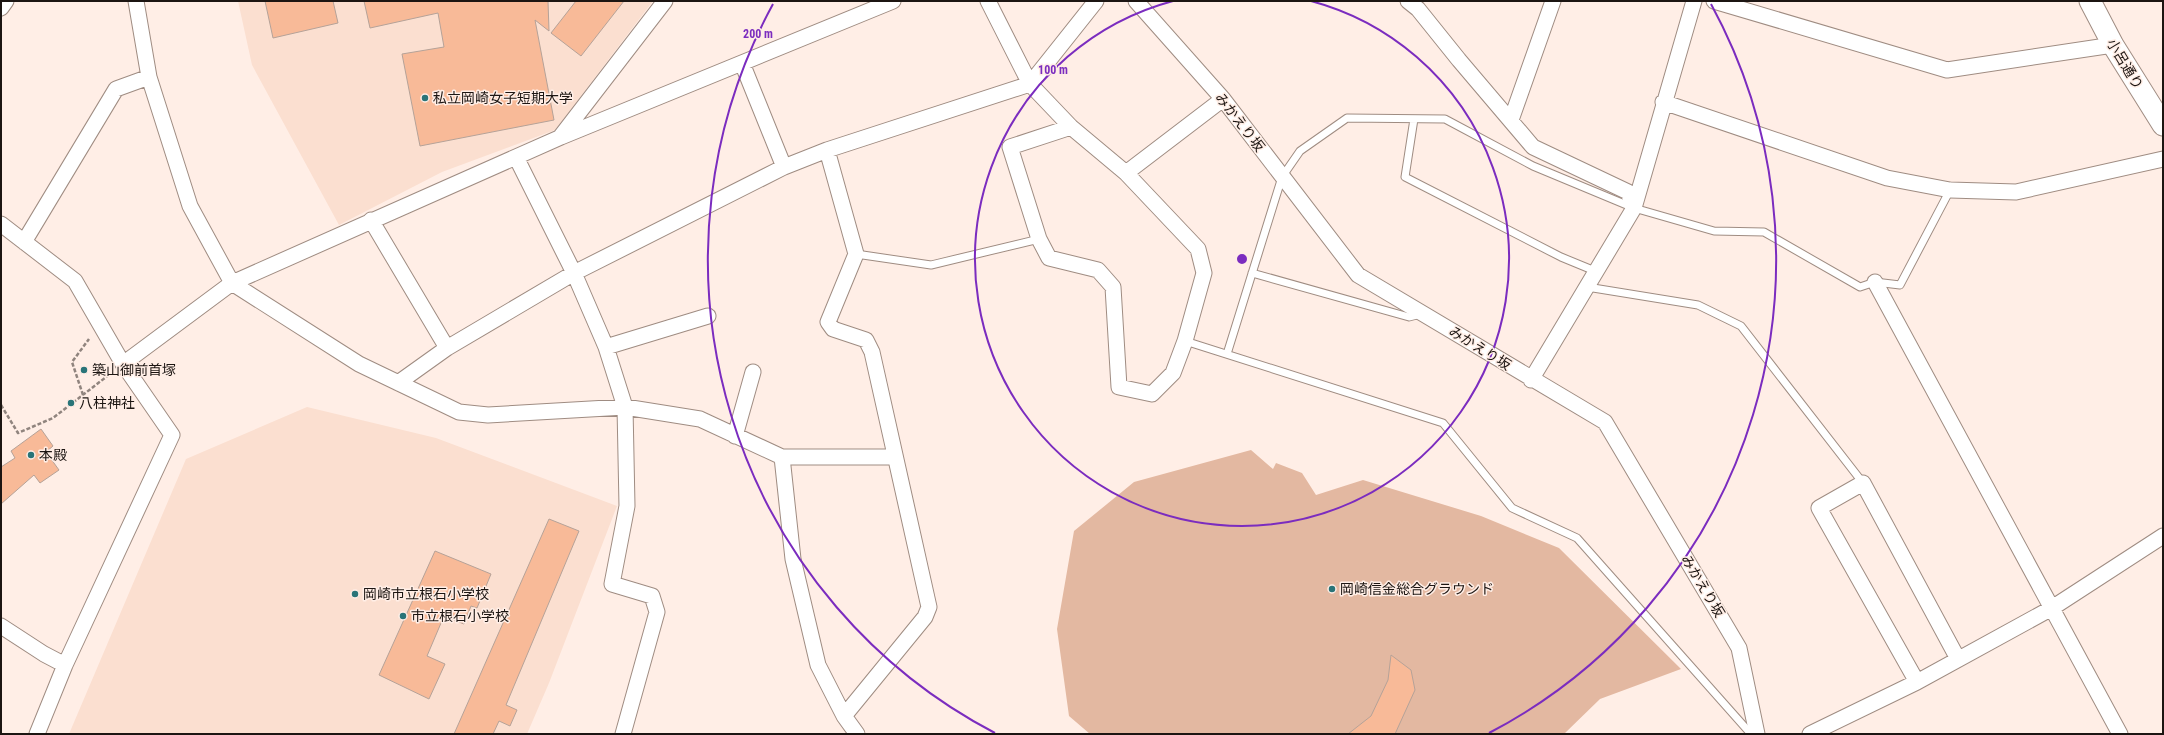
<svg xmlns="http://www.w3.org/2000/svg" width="2164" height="735" font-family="'Roboto Condensed','Noto Sans JP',sans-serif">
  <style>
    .built { fill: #fbdfd0 }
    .green { fill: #e3b8a1 }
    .building { fill: #f8ba98; stroke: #b5a298 }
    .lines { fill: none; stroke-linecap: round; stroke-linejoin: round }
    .lane-casing { stroke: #9f8c82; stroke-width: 9 }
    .street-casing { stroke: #9f8c82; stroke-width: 17 }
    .secondary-casing { stroke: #9f8c82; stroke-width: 23 }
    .path { stroke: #90847e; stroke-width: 2.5; stroke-dasharray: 4 2; stroke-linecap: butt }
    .lane { stroke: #fff; stroke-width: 7 }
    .street { stroke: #fff; stroke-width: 15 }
    .secondary { stroke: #fff; stroke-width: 21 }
    .ring { fill: none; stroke: #7b2cbf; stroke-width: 2 }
    .poi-dot { fill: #297478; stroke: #ffeee6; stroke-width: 1.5 }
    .labels { text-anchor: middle; stroke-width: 3; stroke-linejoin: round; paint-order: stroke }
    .street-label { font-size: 14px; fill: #1c1512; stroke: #ffeee6 }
    .poi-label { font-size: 14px; fill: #1c1512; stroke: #ffeee6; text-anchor: start }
    .centre { fill: #7b2cbf; stroke: #ffeee6; stroke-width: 2 }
    .ring-label { font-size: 12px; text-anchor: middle; font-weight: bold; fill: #7b2cbf; stroke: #ffeee6; stroke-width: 3; stroke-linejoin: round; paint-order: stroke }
  </style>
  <rect width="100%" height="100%" fill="#ffeee6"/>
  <path class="built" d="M238 1H653L555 130 442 172 339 225 252 65Z
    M307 407 436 438 617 506 549 683 527 734H69L186 459Z"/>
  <path class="green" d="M1251 450 1273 469 1276 463 1302 473 1316 495 1363 480 1481 516 1559 548 1681 669 1600 699 1564 734H1090L1069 716 1057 629 1074 531 1134 482Z"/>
  <path class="building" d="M265 1H333L338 23 273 38Z
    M364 1H548L549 31 535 20 554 120 420 146 402 54 444 47 438 13 370 28Z
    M576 1H624L581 56 551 33Z
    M41 429 53 446 46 452 59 470 40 483 34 475 1 504V467L15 458 11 451Z
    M549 519 579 531 506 705 517 710 510 726 499 721 493 734H454Z
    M435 551 491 574 477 608 471 606 464 624 444 616 427 656 445 664 429 699 379 675Z
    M1391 655 1411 670 1415 690 1395 734H1348L1371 716 1388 680Z"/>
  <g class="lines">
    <defs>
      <path id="lane" d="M1414 119 1405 177 1561 257 1595 271
        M856 254 931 265 1039 239
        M1252 273 1409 317 1421 314
        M1587 287 1698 305 1741 326 1863 483
        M1185 341 1443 423 1512 508 1577 538 1751 734
        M1227 354 1282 177 1300 151 1347 118 1445 119 1533 166 1634 208 1714 231 1764 232 1860 287 1875 282 1900 285 1950 190"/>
      <path id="street" d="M136 1 149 77 190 206 232 283 359 364 459 412 488 415 625 407 627 506 612 584 652 596 657 612 623 734
        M988 1 1030 84 1071 127 1126 173 1198 249 1204 273 1185 341 1173 373 1152 394 1119 387 1113 287 1098 270 1049 258 1039 239 1010 147 1071 127
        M1136 1 1223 99 1358 275 1605 422 1739 648 1757 734
        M1408 1 1418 9 1459 60 1533 147 1628 192 1634 208
        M1714 1 1947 70 2113 45
        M1 8 6 1
        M742 63 784 167
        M1663 102 1887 178 1950 190 2016 192 2163 159
        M1511 120 1553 1
        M561 136 665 1
        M827 150 856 254 828 322 833 329 866 340 872 352 929 607 925 617 844 716
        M516 157 574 273 606 347 625 407 700 419 782 457 793 559 818 665 844 716 857 734
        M1126 173 1223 99
        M371 220 447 348
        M1 224 75 281 123 364 172 435 65 665 37 734
        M24 242 116 89 149 77
        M1875 282 2120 734
        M606 347 708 316
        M123 364 232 283 561 137 893 1
        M1531 380 1634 208 1694 1
        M398 383 447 348 574 273 784 167 827 150 1030 84 1096 1
        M735 436 753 372
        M782 457H895
        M1 626 44 654 65 665
        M1917 682 1819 508 1863 483 1958 659
        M1810 734 1917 682 2052 608 2163 536"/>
      <path id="secondary" d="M2090 1 2113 45 2163 125"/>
    </defs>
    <use href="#lane" class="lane-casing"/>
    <use href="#street" class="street-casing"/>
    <use href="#secondary" class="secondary-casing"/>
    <path class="path" d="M83 395 72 362 89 339
      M1 405 18 433 53 418 110 374"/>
    <use href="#lane" class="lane"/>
    <use href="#street" class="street"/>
    <use href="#secondary" class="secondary"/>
  </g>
  <g class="ring">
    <path d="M1311 1A267 267 0 1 1 1173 1"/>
    <path d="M995 733A534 534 0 0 1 773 4M1711 4A534 534 0 0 1 1489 733"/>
  </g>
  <g class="poi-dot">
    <circle cx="425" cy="98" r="4"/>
    <circle cx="84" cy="370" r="4"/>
    <circle cx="71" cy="403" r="4"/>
    <circle cx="31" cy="455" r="4"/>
    <circle cx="1332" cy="589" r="4"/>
    <circle cx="355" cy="594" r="4"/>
    <circle cx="403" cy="616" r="4"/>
  </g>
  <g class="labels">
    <g class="street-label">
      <text transform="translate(2125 64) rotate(59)" y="5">小呂通り</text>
      <text transform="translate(1240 122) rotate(52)" y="5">みかえり坂</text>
      <text transform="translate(1480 348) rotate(32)" y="5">みかえり坂</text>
      <text transform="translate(1703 586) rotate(59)" y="5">みかえり坂</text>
    </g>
    <g class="poi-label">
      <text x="433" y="103">私立岡崎女子短期大学</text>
      <text x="92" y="375">築山御前首塚</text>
      <text x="79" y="408">八柱神社</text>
      <text x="39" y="460">本殿</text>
      <text x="1340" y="594">岡崎信金総合グラウンド</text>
      <text x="363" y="599">岡崎市立根石小学校</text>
      <text x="411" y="621">市立根石小学校</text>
    </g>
  </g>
  <circle cx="1242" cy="259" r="6" class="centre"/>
  <g class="ring-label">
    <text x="758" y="38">200 m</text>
    <text x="1053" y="74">100 m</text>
  </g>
  <rect width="2164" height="735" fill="none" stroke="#1c1512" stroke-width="4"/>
</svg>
